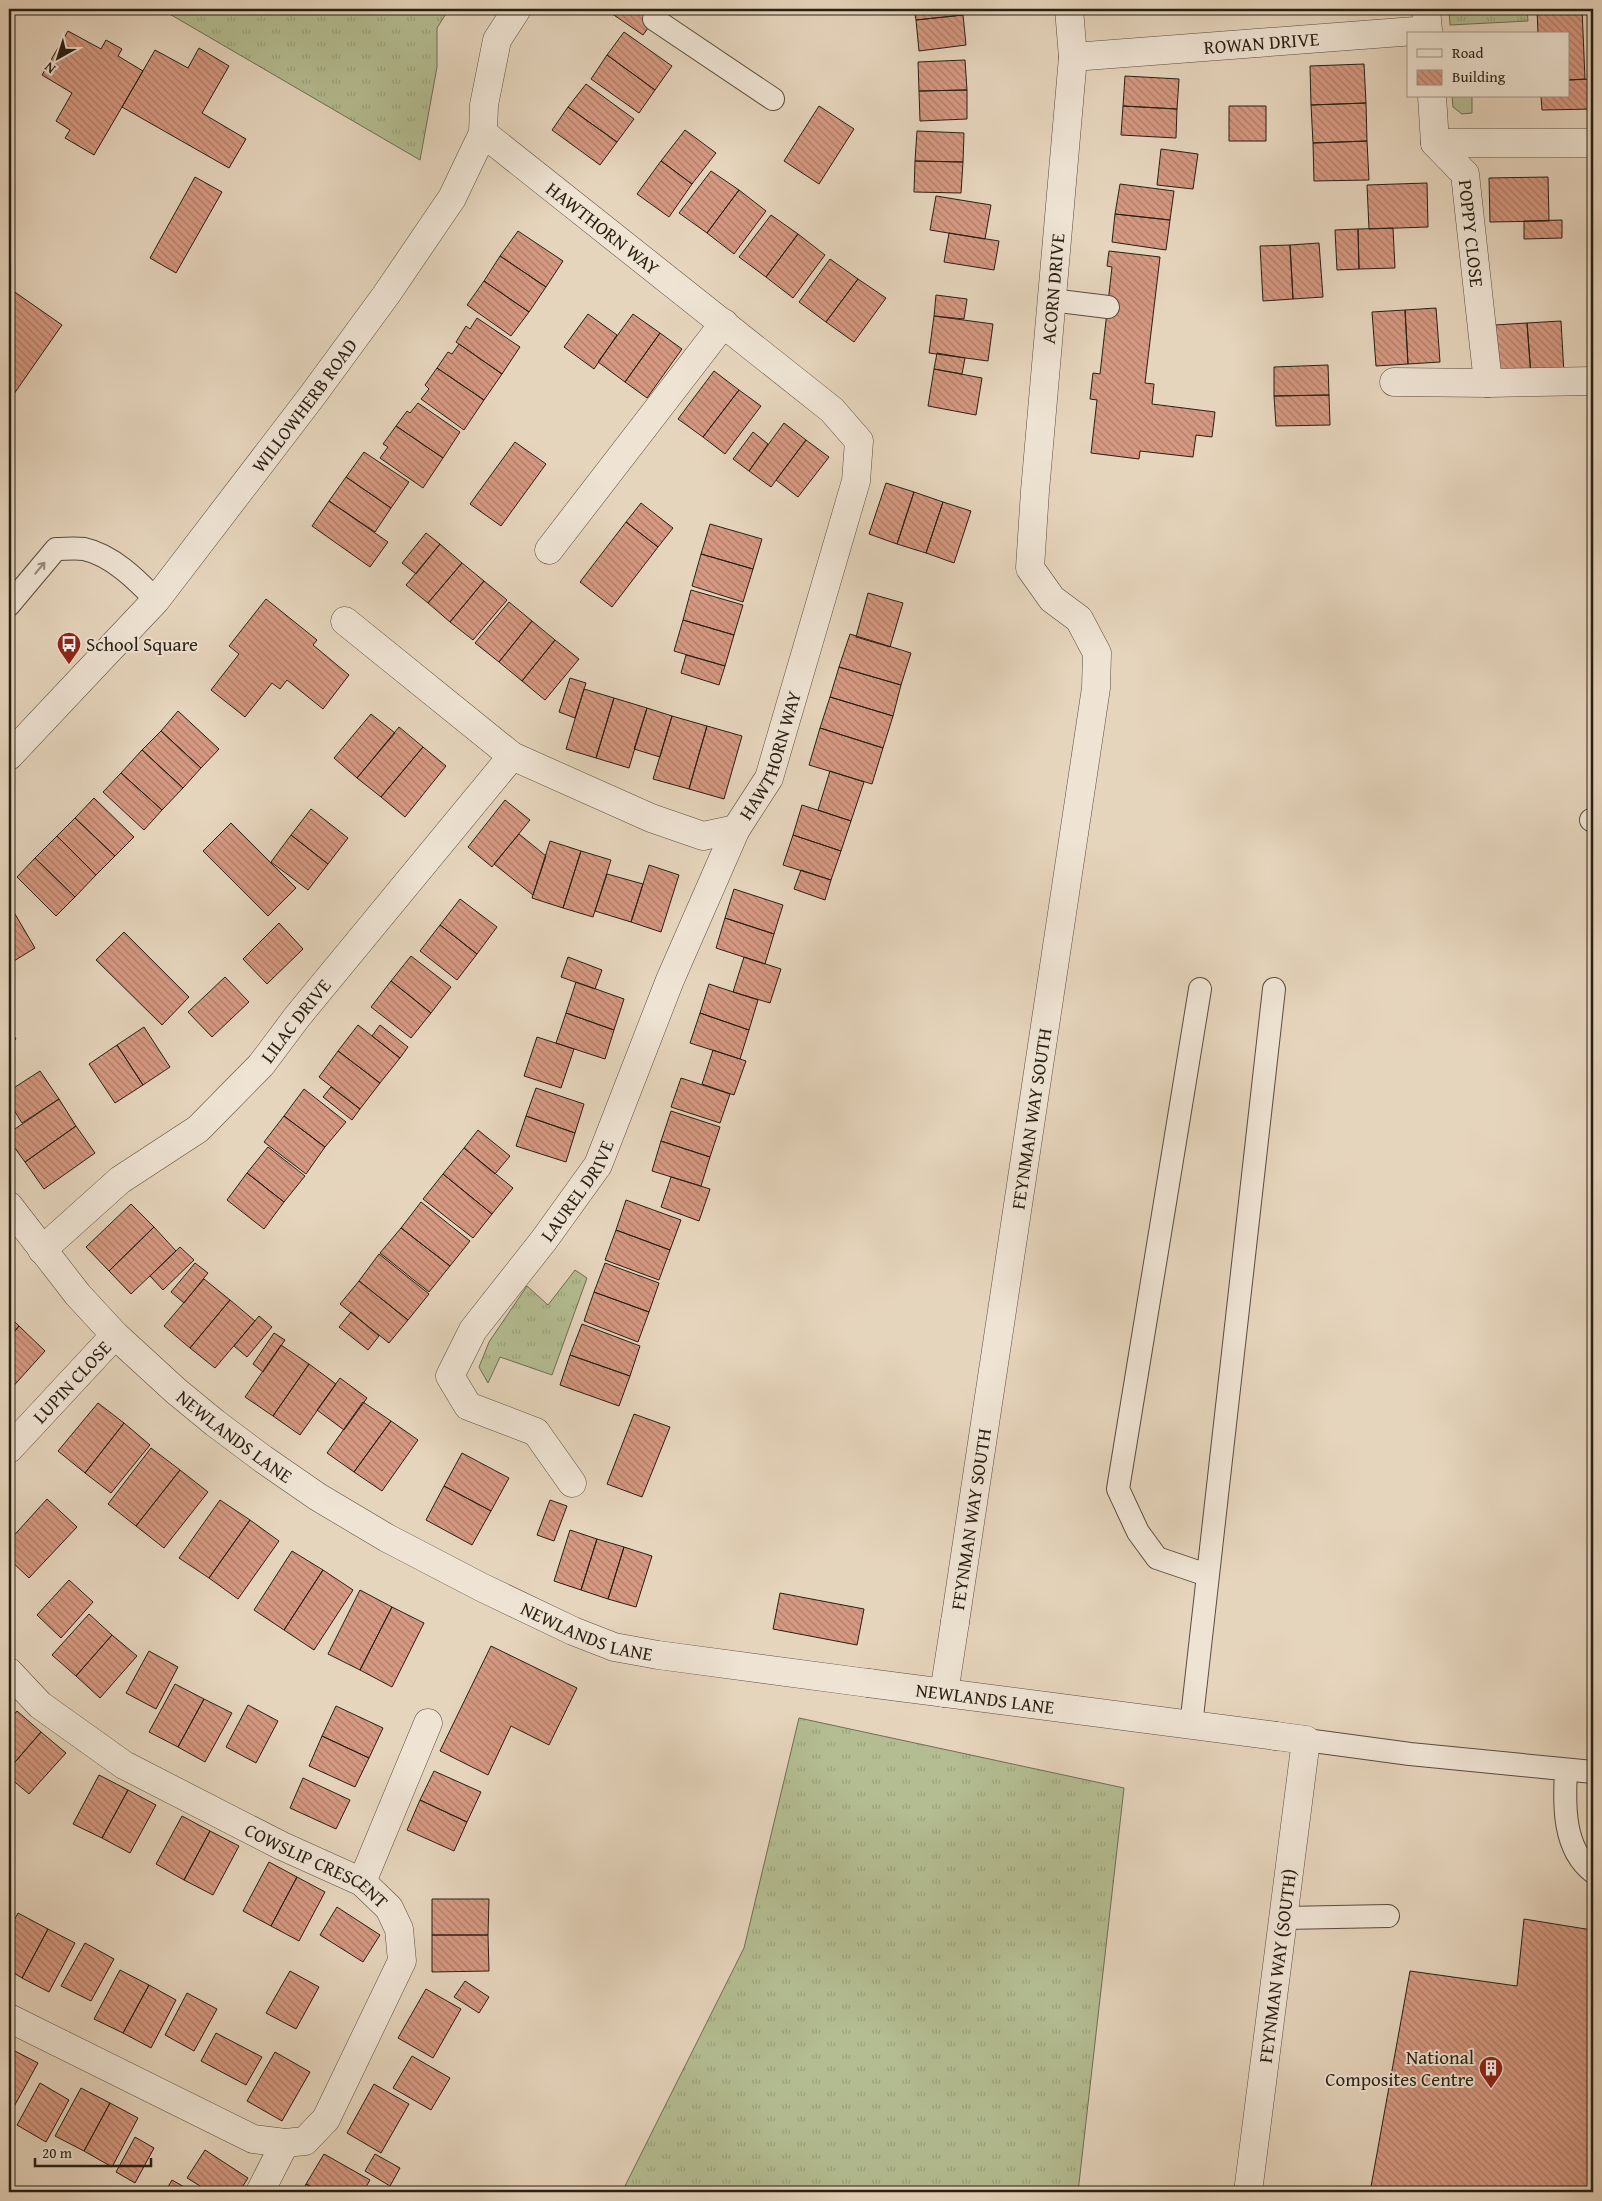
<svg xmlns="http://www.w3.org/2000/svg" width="1602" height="2201" font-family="'Gentium Book Plus',serif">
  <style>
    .grass { fill: url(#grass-tufts); stroke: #6e6e52 }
    .building { fill: url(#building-back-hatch); stroke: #281f13 }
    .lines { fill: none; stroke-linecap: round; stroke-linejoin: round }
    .service-casing { stroke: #584c3e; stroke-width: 24 }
    .pedestrian-casing { stroke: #584c3e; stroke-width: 29 }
    .minor-casing { stroke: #584c3e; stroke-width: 29 }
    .service { stroke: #efe4d4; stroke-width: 22 }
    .pedestrian { stroke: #efe4d4; stroke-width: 28 }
    .minor { stroke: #efe4d4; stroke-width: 28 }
    .oneway { stroke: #958b7d }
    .labels { text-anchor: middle; stroke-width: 4; stroke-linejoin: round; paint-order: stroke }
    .street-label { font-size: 19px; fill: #281f13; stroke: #efe4d4 }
    .poi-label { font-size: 19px; fill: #281f13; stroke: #efe4d4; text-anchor: start }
  </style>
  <defs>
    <pattern id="grass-tufts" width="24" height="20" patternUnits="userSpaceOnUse" patternTransform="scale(1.25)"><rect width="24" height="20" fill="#b4bd92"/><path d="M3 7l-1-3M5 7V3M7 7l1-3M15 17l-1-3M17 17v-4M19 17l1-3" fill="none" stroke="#9ba27d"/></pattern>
    <pattern id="building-back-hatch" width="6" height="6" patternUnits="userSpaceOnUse" patternTransform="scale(1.25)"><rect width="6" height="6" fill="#d69982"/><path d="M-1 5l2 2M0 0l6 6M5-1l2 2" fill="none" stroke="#ae7c69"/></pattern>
  </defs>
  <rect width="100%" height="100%" fill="#e6d5bd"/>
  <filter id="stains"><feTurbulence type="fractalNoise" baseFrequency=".004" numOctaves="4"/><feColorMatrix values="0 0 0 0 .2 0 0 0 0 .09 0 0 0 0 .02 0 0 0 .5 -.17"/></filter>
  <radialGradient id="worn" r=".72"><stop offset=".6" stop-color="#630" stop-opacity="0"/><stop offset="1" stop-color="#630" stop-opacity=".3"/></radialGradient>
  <path class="grass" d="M161 9H449L437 28V67L420 160Z
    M1449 9H1527L1528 21 1450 25Z
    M1452 96H1472V113L1462 114 1453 107Z
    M575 1270 587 1278 552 1375 500 1357 488 1383 479 1367 489 1342 527 1286 548 1305Z
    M799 1718 1124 1788 1078 2192H622L744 1948Z"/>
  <path class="building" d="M609 9H662L643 35 608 11Z
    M914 9H962L963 15 916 20Z
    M1537 9H1582L1585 79 1568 80V34H1538Z
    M963 15 966 45 919 51 916 20Z
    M68 31 101 49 106 40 122 49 118 56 143 71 94 155 65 138 70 130 56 121 72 93 42 75Z
    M624 32 672 66 655 90 607 55Z
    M199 48 229 66 202 113 246 139 229 168 122 107 155 50 188 68Z
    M607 55 655 90 639 113 591 79Z
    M965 60 967 90 919 91 918 62Z
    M1364 64 1366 103 1311 105 1310 66Z
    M1125 76 1179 79 1177 109 1123 106Z
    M1593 79V109L1542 110 1541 96H1568V80Z
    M586 84 634 119 617 142 568 107Z
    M967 90V119L920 121 919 91Z
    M1366 103 1367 141 1313 143 1311 105Z
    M819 106 854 129 819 184 784 161Z
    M1123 106 1177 109 1176 138 1121 135Z
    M1229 106H1266V141H1229Z
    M568 107 617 142 600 165 552 130Z
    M685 130 716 153 692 184 661 161Z
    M917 131 964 133 963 162 915 161Z
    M1367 141 1369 180 1314 181 1313 143Z
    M1161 149 1198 154 1193 189 1157 185Z
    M661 161 692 184 669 217 637 194Z
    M915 161 963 162 961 193 914 192Z
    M711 171 739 190 707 233 679 213Z
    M195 177 222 192 176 273 150 258Z
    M1548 177 1549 221 1490 222 1489 178Z
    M1427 183 1428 227 1369 229 1367 185Z
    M1120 184 1174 191 1170 220 1115 214Z
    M739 190 766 211 734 254 707 233Z
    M936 196 991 205 985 239 930 230Z
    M1115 214 1170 220 1166 250 1112 242Z
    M771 215 798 234 766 277 739 257Z
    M1562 220V238L1524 239V221Z
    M1393 228 1395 268 1359 269 1358 229Z
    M1358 229 1359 269 1337 270 1335 230Z
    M518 231 563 261 546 287 500 256Z
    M949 233 999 241 994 270 944 262Z
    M798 234 825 255 793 298 766 277Z
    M1319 243 1323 297 1293 299 1290 245Z
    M1290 245 1293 299 1263 301 1260 246Z
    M1109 251 1160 257 1145 383 1154 384 1152 404 1215 412 1212 437 1196 435 1193 457 1140 451 1139 459 1091 453 1097 400 1090 399 1093 373 1100 374 1112 267 1107 266Z
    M500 256 546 287 529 312 484 281Z
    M830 259 858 279 826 322 799 302Z
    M858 279 886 298 854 342 826 322Z
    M484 281 529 312 511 336 467 305Z
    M9 288 62 325 9 401Z
    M936 295 967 299 964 319 934 316Z
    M1436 308 1440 362 1408 364 1405 310Z
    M1405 310 1408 364 1376 366 1372 312Z
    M588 314 617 335 594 369 564 347Z
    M633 314 660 333 625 382 598 362Z
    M934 316 993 324 988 361 929 353Z
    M477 318 520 347 502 374 456 342 466 326 470 329Z
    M1561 321 1564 374 1531 376 1527 323Z
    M1527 323 1531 376 1498 378 1495 325Z
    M660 333 682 349 647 398 625 382Z
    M459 344 502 374 484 400 437 368 448 352 452 354Z
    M937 353 965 358 962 374 934 369Z
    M1328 365 1329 395 1274 396V367Z
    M437 368 484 400 464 430 421 399 429 389 425 385Z
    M934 369 982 378 976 415 928 406Z
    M714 371 739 390 703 437 678 419Z
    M739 390 761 406 725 454 703 437Z
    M1329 395 1330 425 1276 426 1274 396Z
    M418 403 460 432 443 458 396 426 407 411 410 413Z
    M784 423 806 440 771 487 749 471Z
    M396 426 443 458 423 488 380 458 388 447 383 444Z
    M753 432 768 444 749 471 733 459Z
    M806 440 829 457 798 497 776 480Z
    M515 442 546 464 501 526 470 504Z
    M364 452 409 482 391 508 346 477Z
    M346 477 391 508 375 532 329 501Z
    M886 483 914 492 897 544 869 534Z
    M914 492 943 502 926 553 897 544Z
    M329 501 388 542 370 567 312 526Z
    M943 502 971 511 954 563 926 553Z
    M641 503 673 528 658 547 626 522Z
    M626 522 658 547 612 607 580 582Z
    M710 524 762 539 753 569 701 554Z
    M426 533 440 544 416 574 402 563Z
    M440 544 462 563 428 603 406 585Z
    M701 554 753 569 743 602 692 586Z
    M462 563 484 581 450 622 428 603Z
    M484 581 507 600 473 640 450 622Z
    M691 590 743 605 734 635 683 620Z
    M868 593 903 603 890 647 856 637Z
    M266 599 317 640 313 645 349 675 323 709 287 680 280 689 272 683 245 717 211 690 239 654 229 646Z
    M509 602 532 621 499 662 475 643Z
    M683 620 734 635 725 666 674 651Z
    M532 621 555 640 522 681 499 662Z
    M850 634 911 653 901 685 839 667Z
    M555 640 579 659 545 700 522 681Z
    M686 655 725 666 719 685 681 673Z
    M839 667 901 685 893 716 830 697Z
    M570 678 586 683 575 718 559 712Z
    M584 689 614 698 596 758 566 749Z
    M830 697 893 716 883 748 820 728Z
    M614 698 647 708 629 768 596 758Z
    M647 708 672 716 660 757 634 749Z
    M178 711 219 749 201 768 161 731Z
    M371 714 395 733 357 778 334 758Z
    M672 716 707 726 689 789 653 779Z
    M707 726 742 736 724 799 689 789Z
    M399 727 423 747 381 797 357 778Z
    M820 728 883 748 872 784 809 765Z
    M161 731 201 768 183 788 142 750Z
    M423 747 446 766 405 817 381 797Z
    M142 750 183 788 162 810 121 773Z
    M830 771 864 782 851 821 818 810Z
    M121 773 162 810 144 830 103 792Z
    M94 798 134 837 115 856 75 818Z
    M505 800 530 820 492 867 468 847Z
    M802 805 851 821 841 851 793 835Z
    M311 809 348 838 328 864 291 835Z
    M75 818 115 856 96 875 57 836Z
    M231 823 296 888 268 916 203 851Z
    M519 834 546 856 533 895 494 864Z
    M291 835 328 864 308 890 271 862Z
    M793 835 841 851 831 880 783 865Z
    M57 836 96 875 75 897 35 858Z
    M550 841 581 851 563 908 532 898Z
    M581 851 611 860 593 917 563 908Z
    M35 858 75 897 56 916 17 877Z
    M649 865 679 875 661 932 631 922Z
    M801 870 831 880 825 900 794 889Z
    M607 874 643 884 631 922 595 911Z
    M734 889 783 905 774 934 725 918Z
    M460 899 497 927 477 954 440 925Z
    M12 909 35 948 9 964V911Z
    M725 918 774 934 765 964 716 948Z
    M279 923 303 949 267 984 243 959Z
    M440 925 477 954 457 980 420 951Z
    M124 932 189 997 162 1025 96 960Z
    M411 956 451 987 431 1013 391 981Z
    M568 957 602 970 595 989 561 977Z
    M744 957 781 969 770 1003 733 992Z
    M225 977 249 1002 212 1037 188 1012Z
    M391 981 431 1013 411 1038 371 1007Z
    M576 982 624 999 614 1030 566 1013Z
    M709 984 758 1000 749 1030 700 1013Z
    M566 1013 614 1030 605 1059 556 1043Z
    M700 1013 749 1030 740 1059 690 1043Z
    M358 1025 400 1058 380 1083 338 1051Z
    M380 1025 408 1047 400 1058 372 1036Z
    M144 1027 170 1067 143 1085 117 1045Z
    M9 1028 16 1039 9 1043Z
    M537 1037 574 1049 561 1088 524 1076Z
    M117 1045 143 1085 115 1103 89 1064Z
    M713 1050 746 1061 734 1095 702 1084Z
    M338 1051 380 1083 360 1109 319 1077Z
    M40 1071 59 1099 22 1123 9 1102V1091Z
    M681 1078 730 1094 720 1123 671 1107Z
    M331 1087 360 1109 352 1120 323 1097Z
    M536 1088 584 1104 575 1133 526 1116Z
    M304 1089 346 1122 325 1147 284 1116Z
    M59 1099 76 1126 25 1162 9 1140V1133Z
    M671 1111 720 1127 710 1157 661 1141Z
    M284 1116 325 1147 306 1174 264 1142Z
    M526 1116 575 1133 566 1162 516 1146Z
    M76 1126 95 1153 44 1189 25 1162Z
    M478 1130 510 1156 495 1174 464 1148Z
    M661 1141 710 1157 701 1186 652 1171Z
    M268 1147 305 1176 284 1202 247 1173Z
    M464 1148 513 1188 492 1214 443 1174Z
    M247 1173 284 1202 264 1229 227 1200Z
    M443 1174 492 1214 473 1238 423 1199Z
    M671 1177 710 1189 699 1221 661 1207Z
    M626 1200 681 1220 670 1250 616 1230Z
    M421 1202 470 1241 450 1266 401 1228Z
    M131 1204 154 1227 109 1271 86 1247Z
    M154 1227 176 1251 131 1294 109 1271Z
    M401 1228 450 1266 429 1292 380 1253Z
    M616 1230 670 1250 659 1280 605 1260Z
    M180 1247 194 1260 163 1290 150 1276Z
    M379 1254 429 1294 408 1320 359 1281Z
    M195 1263 208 1273 184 1303 171 1292Z
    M605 1263 659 1283 649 1312 594 1292Z
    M204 1279 230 1300 190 1348 164 1326Z
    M359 1281 408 1320 389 1343 340 1304Z
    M594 1292 649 1312 638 1342 584 1321Z
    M230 1300 255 1321 215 1368 190 1348Z
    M351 1312 379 1336 368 1350 339 1327Z
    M9 1316 19 1326 9 1338Z
    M259 1316 272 1327 247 1357 234 1346Z
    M582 1324 640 1346 630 1376 570 1355Z
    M19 1326 45 1351 9 1391V1338Z
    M274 1333 285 1340 263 1372 253 1364Z
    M281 1345 309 1364 273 1416 245 1397Z
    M570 1355 630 1376 619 1406 560 1385Z
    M309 1364 336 1384 300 1435 273 1416Z
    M340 1378 367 1398 344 1430 317 1410Z
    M363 1402 391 1421 354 1472 327 1453Z
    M98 1403 124 1423 85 1473 58 1451Z
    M634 1414 670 1427 642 1497 607 1484Z
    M391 1421 418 1440 382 1491 354 1472Z
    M124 1423 150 1445 111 1493 85 1473Z
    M151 1448 180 1470 136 1526 108 1504Z
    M462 1453 509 1478 491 1511 444 1486Z
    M180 1470 208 1492 164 1548 136 1526Z
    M444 1486 491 1511 472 1545 426 1520Z
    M47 1499 77 1527 29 1578 9 1559V1541Z
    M220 1500 250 1520 209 1578 179 1558Z
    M550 1500 567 1506 554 1541 537 1535Z
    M250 1520 279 1541 238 1599 209 1578Z
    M570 1530 597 1539 581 1590 554 1581Z
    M597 1539 624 1547 608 1599 581 1590Z
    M624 1547 652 1556 636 1607 608 1599Z
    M292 1551 323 1570 284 1630 254 1610Z
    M323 1570 353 1590 314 1650 284 1630Z
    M69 1580 93 1602 61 1638 37 1615Z
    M360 1590 392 1607 360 1670 328 1654Z
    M780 1593 864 1609 857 1645 773 1629Z
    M392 1607 424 1623 392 1687 360 1670Z
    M89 1614 112 1635 76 1676 52 1655Z
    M112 1635 137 1656 100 1698 76 1676Z
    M491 1646 577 1688 549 1745 511 1726 488 1775 440 1751Z
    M149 1651 178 1667 156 1709 126 1693Z
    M175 1684 204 1699 178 1747 149 1732Z
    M204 1699 232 1713 205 1762 178 1747Z
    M248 1705 278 1721 256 1763 226 1747Z
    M336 1706 383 1728 369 1758 322 1736Z
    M17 1711 41 1732 9 1769V1721Z
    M41 1732 66 1753 29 1794 9 1777V1769Z
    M322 1736 369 1758 355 1787 309 1766Z
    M434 1771 481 1792 467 1822 420 1800Z
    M99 1775 128 1790 102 1838 73 1824Z
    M303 1778 350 1800 336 1829 290 1808Z
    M128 1790 156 1805 130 1853 102 1838Z
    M420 1800 467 1822 454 1851 407 1830Z
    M182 1816 210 1831 184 1880 156 1864Z
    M210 1831 239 1846 213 1895 184 1880Z
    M269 1862 297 1877 271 1926 243 1911Z
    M297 1877 325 1892 299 1941 271 1926Z
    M432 1899H489L488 1935H432Z
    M337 1907 380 1935 363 1962 320 1935Z
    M18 1913 48 1929 22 1978 9 1970V1930Z
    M1524 1919 1592 1930 1588 1956 1593 1957V2192H1370L1410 1971 1517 1986Z
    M48 1929 75 1943 49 1992 22 1978Z
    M432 1935H488L489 1971 432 1972Z
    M85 1943 114 1959 91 2001 61 1986Z
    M120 1970 149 1985 123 2033 94 2019Z
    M290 1971 319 1987 296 2029 266 2013Z
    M465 1981 489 1997 479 2013 454 1997Z
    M149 1985 176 2000 151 2048 123 2033Z
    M426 1989 461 2009 433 2058 398 2038Z
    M187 1993 217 2009 194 2051 165 2035Z
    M216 2033 262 2057 246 2085 201 2061Z
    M9 2048 38 2063 11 2112 9 2110Z
    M275 2052 310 2072 282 2121 247 2101Z
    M412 2056 450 2078 431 2110 393 2088Z
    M40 2083 69 2100 46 2142 17 2125Z
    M374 2084 409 2104 381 2153 347 2133Z
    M81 2088 110 2103 84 2151 55 2136Z
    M110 2103 138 2118 112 2167 84 2151Z
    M135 2137 154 2148 135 2183 116 2172Z
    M205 2150 248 2178 239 2192H210L187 2178Z
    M324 2154 370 2180 363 2192H321L306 2184Z
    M375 2154 400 2168 390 2186 365 2171Z
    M172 2180 193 2192H165Z
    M306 2184 321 2192H302Z"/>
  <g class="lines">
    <defs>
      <path id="service" d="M654 19 773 99
        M1051 300 1108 307
        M9 605 56 549C65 549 75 548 84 549 112 555 137 580 156 600
        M1591 820H1593
        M1200 989 1118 1489 1138 1532 1157 1558 1207 1575
        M1191 1726 1274 989
        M1306 1740 1410 1754 1593 1772
        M1566 1771C1564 1805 1563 1849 1593 1872
        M1284 1918 1388 1916"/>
      <g id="pedestrian">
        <path id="s1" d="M868 1683 1276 1736"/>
        <path d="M944 1693 955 1622"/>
      </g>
      <g id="minor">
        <path id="s2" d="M1073 57 1428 30 1426 9"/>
        <path id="s3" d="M1432 96 1435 143 1465 174 1488 383 1593 381"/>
        <path d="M1435 143H1593"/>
        <path d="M1394 382 1488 383"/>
        <path d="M549 550 724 323"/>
        <path id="s4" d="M345 621 512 756 651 818 703 836 736 829 769 778 856 481 859 441 832 410 483 133"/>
        <path id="s5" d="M9 756 156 600 312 396 386 295 452 198 483 133 484 105 497 40 517 9"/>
        <path id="s6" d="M9 1206 78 1295 115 1335 176 1391 215 1423 263 1459 318 1497 387 1538 481 1587 573 1631 614 1647 658 1655 868 1683"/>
        <path id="s7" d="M42 1250 120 1180 198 1129 261 1065 297 1017 512 756"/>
        <path id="s8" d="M9 1449 115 1335"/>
        <path id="s9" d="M572 1483 536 1432 468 1406 450 1376 473 1330 544 1240 598 1165 670 980 736 829"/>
        <path id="s10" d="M955 1622 1096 688 1097 653 1079 619 1052 599 1030 568 1035 491 1073 57 1069 9"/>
        <path id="s11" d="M9 1672 40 1705 124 1765 282 1846 362 1882 389 1908 399 1929 402 1961 326 2119 305 2141 285 2143 253 2139 9 2018"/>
        <path d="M362 1882 428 1723"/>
        <path d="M260 2192 285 2143"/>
        <path id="s12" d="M1248 2192 1306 1740 1276 1736"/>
      </g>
    </defs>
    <use href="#service" class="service-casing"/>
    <use href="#pedestrian" class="pedestrian-casing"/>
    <use href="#minor" class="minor-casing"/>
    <use href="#service" class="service"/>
    <use href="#pedestrian" class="pedestrian"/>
    <use href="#minor" class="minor"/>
  </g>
  <defs><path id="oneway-shaft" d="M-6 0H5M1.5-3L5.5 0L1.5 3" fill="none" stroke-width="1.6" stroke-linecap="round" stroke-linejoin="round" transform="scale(1.25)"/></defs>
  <use class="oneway" href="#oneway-shaft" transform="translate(40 568) rotate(-50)"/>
  <defs>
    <symbol id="bus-pin" viewBox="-11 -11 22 30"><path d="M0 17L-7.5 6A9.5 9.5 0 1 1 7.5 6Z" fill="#8f2418" stroke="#efe4d4"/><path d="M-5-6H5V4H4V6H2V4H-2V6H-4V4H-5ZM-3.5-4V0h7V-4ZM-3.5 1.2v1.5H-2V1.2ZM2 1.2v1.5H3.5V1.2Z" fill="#fff"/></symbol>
    <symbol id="building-pin" viewBox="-11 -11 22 30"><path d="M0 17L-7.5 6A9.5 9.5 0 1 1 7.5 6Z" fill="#8f2418" stroke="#efe4d4"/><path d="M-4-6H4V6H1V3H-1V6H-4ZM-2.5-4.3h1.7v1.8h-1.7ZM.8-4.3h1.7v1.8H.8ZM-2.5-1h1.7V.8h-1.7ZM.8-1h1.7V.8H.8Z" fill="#fff"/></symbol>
  </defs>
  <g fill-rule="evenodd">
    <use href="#bus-pin" x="55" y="630" width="28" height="38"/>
    <use href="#building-pin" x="1477" y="2054" width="28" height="38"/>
  </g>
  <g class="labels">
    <g class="street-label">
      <text dy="7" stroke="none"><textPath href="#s2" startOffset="189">ROWAN DRIVE</textPath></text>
      <text transform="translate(603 228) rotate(38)" y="7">HAWTHORN WAY</text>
      <text dy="7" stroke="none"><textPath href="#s3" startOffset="150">POPPY CLOSE</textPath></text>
      <text dy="7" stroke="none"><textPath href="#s10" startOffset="1370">ACORN DRIVE</textPath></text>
      <text dy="7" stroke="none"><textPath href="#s5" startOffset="459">WILLOWHERB ROAD</textPath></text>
      <text dy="7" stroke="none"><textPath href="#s4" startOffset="538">HAWTHORN WAY</textPath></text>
      <text dy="7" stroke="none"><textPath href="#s7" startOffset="344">LILAC DRIVE</textPath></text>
      <text dy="7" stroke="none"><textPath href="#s10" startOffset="509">FEYNMAN WAY SOUTH</textPath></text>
      <text dy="7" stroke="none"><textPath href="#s9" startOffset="396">LAUREL DRIVE</textPath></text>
      <text dy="7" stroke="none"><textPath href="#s8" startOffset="92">LUPIN CLOSE</textPath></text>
      <text dy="7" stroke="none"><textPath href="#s6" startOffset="324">NEWLANDS LANE</textPath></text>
      <text dy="7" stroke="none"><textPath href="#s10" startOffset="104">FEYNMAN WAY SOUTH</textPath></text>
      <text dy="7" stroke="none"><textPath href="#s6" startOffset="729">NEWLANDS LANE</textPath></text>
      <text dy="7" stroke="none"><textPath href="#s1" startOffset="118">NEWLANDS LANE</textPath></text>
      <text dy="7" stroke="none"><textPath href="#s11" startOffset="366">COWSLIP CRESCENT</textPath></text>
      <text dy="7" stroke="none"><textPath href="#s12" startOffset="228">FEYNMAN WAY (SOUTH)</textPath></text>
    </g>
    <g class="poi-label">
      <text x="86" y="651">School Square</text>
      <text x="1474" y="2064" text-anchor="end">National<tspan x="1474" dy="22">Composites Centre</tspan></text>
    </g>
  </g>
  <rect width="1602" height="2201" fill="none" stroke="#e6d5bd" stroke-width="30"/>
  <rect x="10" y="10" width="1582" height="2181" fill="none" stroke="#281f13" stroke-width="2.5"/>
  <rect x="15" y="15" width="1572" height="2171" fill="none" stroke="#281f13"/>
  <rect x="1407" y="32" width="162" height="65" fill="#efe4d4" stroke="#9f9587"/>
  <rect x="1417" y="49" width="25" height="8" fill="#efe4d4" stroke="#9f9587"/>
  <text x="1452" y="58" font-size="15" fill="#281f13">Road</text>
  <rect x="1417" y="70" width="25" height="15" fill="url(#building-back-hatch)" stroke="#9f9587"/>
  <text x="1452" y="82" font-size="15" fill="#281f13">Building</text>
  <g transform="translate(58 58) rotate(219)" stroke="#efe4d4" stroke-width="4" paint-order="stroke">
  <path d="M0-4L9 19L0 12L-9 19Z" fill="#281f13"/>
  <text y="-8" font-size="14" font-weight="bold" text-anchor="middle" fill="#281f13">N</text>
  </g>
  <path d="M35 2158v8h116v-8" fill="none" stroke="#281f13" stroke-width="2.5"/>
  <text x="42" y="2158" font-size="15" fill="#281f13" stroke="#efe4d4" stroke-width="4" paint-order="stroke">20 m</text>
  <rect width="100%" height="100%" filter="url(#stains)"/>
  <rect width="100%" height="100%" fill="url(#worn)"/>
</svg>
